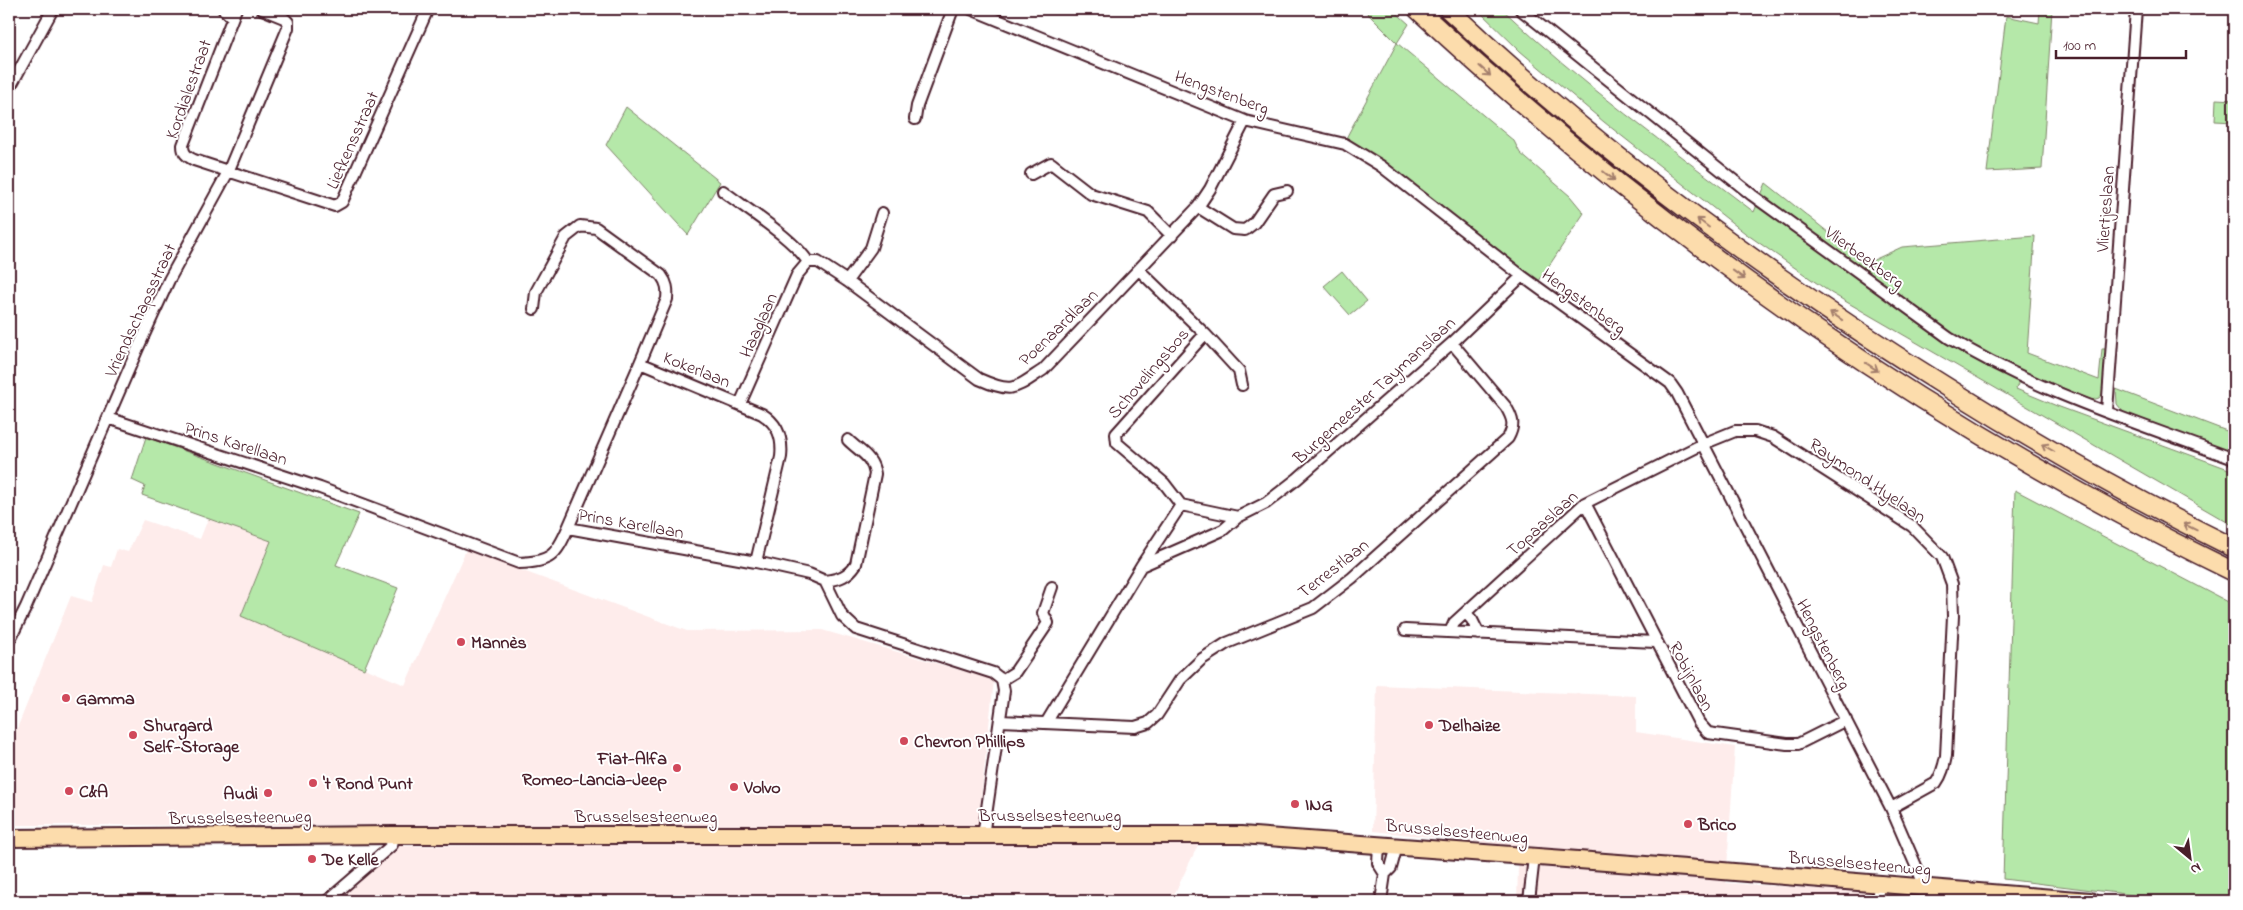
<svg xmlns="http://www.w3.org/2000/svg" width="2243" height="910" font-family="'Indie Flower',sans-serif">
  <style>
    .built { fill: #feeceb }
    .green { fill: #b5e8a9; stroke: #80846a }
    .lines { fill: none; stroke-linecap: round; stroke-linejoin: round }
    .minor-casing { stroke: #4a1f2b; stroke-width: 14 }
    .primary-casing { stroke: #4a1f2b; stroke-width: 20 }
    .motorway-casing { stroke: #4a1f2b; stroke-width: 21 }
    .minor { stroke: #fff; stroke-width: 10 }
    .primary { stroke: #fcdcac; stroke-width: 16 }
    .motorway { stroke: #fcdcac; stroke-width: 18 }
    .oneway { stroke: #a37e6c }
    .poi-dot { fill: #d1495b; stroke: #fff; stroke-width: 2 }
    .labels { text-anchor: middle; stroke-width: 4; stroke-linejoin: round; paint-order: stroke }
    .street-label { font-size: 18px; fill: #4a1f2b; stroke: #fff }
    .poi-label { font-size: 18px; font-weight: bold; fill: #4a1f2b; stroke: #fff; text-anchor: start }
  </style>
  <rect width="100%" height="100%" fill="#fff"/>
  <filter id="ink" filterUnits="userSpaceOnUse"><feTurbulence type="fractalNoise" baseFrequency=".02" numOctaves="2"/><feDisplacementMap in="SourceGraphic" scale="10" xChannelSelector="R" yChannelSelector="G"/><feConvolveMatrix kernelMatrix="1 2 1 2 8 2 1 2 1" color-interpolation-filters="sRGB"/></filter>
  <g filter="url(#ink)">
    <path class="built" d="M208 519 271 541 241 616 405 685 466 550 687 631 822 630 994 680 978 826 9 825V748L71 596 92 602 104 565 111 567 117 549 128 552 143 520 200 539Z
      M1377 685 1636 696V732L1735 747 1726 883 2019 901H1517L1518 868 1523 847 1373 831Z
      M1200 841 1171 901H327L388 846Z"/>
    <path class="green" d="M1363 9H1392L1409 24 1397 43 1514 141 1520 153 1570 196 1584 213 1537 284 1345 140 1397 43Z
      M1477 9H1502C1580 83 1669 147 1754 212L1766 183 1867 263 1902 247 2035 236 2027 353 2099 380 2102 349H2107L2105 391 2099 398 2092 400 2023 371 2016 389 2057 406 2234 471V526L1831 293 1745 233 1604 122 1520 51Z
      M2040 9H2052L2042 169 1987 172 2006 16 2039 23Z
      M2216 99 2234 100V122L2215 121Z
      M626 107 720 182 688 235 606 145Z
      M1342 271 1367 301 1350 315 1324 286Z
      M2116 389 2232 433 2234 434V453L2124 413 2117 404Z
      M146 437 359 514 336 565 398 588 364 669 241 616 271 541 142 495 145 486 132 480Z
      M2015 490 2234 605V901H2182L2003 879Z"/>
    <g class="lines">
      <defs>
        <path id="minor" d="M223 9 232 17
          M236 9 183 145C183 153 186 156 194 160L335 206 342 202 428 9
          M971 9 1245 121 1345 144 1381 166 1522 276 1670 383 1677 393 1891 808 1926 889
          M1520 9 1752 195 1949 338C2037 392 2138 423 2234 459
          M9 89 53 9
          M915 119 917 106 953 9
          M1031 174 1051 163 1091 194 1148 212 1172 236
          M723 191C745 208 794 239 808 262H818L847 281 979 379C1013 394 1014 389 1043 370L1198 207 1210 189 1245 121
          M1198 207 1233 229 1245 230 1254 223 1274 194 1287 191
          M1139 270 1205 334 1239 371 1242 385
          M847 281 871 248 882 213
          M534 309 536 292 566 237 580 226 596 228 661 275C667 283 668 289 667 299L640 363
          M740 404 797 275 808 262
          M2107 411 2136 9
          M108 418 320 488 519 563C550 562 556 556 568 528L756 562 809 574 825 581 842 616 856 629 993 673 1002 680
          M1585 503 1699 723 1708 733 1787 744H1798L1846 720
          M1181 505 1164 483 1117 443 1116 434 1205 334
          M568 528 640 363 762 414C778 424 783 438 781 457L756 562
          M1141 566 1223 530 1238 517
          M825 581C840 579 848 576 856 564L875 474C872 456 860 452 848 440
          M1466 613 1472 620 1479 634
          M1405 630 1655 642
          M1450 632 1454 623 1585 503 1703 444 1735 431H1755L1773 437 1912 526 1942 557 1952 584 1953 616 1946 756C1944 766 1942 775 1936 783L1891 808
          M9 641 26 607 138 348 169 280 228 172 288 28V22L284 18 262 9
          M1002 680 1015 672 1048 623 1043 613 1052 587
          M1000 721 1135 727 1148 723 1157 715 1180 680 1202 659 1227 643 1313 608 1352 578 1508 438C1515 425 1513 419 1506 407L1452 343
          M1046 723 1141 566 1181 505 1238 517 1266 503 1297 479 1452 343 1522 276
          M983 836 1004 691 1002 680
          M1379 844 1378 863 1385 874
          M327 901 392 845 394 835
          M1381 901 1385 874 1391 868 1397 846
          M1529 901 1534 857
          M1877 901 1879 885"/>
        <path id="primary" d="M9 838 394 835H1241L1686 868 2090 901"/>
        <path id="motorway" d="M1417 9C1659 236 1935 427 2234 572
          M1448 9C1602 154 1773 280 1953 391 2044 448 2138 501 2234 548"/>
      </defs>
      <use href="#minor" class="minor-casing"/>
      <use href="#primary" class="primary-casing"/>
      <use href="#motorway" class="motorway-casing"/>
      <use href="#minor" class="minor"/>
      <use href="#primary" class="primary"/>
      <use href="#motorway" class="motorway"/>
    </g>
    <defs><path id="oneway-shaft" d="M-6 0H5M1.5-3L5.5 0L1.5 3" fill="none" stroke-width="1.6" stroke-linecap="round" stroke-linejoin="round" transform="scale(1.25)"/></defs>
    <g class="oneway">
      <use href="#oneway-shaft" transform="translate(1485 71) rotate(42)"/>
      <use href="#oneway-shaft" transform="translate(1609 176) rotate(38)"/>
      <use href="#oneway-shaft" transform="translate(1703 223) rotate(-143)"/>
      <use href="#oneway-shaft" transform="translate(1739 275) rotate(36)"/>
      <use href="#oneway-shaft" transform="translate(1836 316) rotate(-146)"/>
      <use href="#oneway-shaft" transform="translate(1872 367) rotate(34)"/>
      <use href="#oneway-shaft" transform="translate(2048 448) rotate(-150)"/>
      <use href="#oneway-shaft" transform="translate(2190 527) rotate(-154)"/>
    </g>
  </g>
  <g class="poi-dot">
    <circle cx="461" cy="642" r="5"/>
    <circle cx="66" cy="698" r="5"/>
    <circle cx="1429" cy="725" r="5"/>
    <circle cx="133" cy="735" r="5"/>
    <circle cx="904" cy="741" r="5"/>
    <circle cx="677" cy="768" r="5"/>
    <circle cx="313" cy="783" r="5"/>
    <circle cx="734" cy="787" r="5"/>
    <circle cx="69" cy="791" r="5"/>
    <circle cx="268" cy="793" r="5"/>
    <circle cx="1295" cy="804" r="5"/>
    <circle cx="1688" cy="824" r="5"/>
    <circle cx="312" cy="859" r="5"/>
  </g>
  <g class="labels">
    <g class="street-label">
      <text transform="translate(188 89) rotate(-70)" y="6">Kordialestraat</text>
      <text transform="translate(1222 92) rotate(20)" y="6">Hengstenberg</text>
      <text transform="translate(352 140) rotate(-66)" y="6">Liefkensstraat</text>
      <text transform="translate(2105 209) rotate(-86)" y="6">Vliertjeslaan</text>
      <text transform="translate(1865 257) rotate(36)" y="6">Vlierbeekberg</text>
      <text transform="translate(1584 301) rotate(36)" y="6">Hengstenberg</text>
      <text transform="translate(140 310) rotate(-65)" y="6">Vriendschapsstraat</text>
      <text transform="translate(758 325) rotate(-66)" y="6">Haaglaan</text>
      <text transform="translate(1058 327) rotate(-44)" y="6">Poenaardlaan</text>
      <text transform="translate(697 369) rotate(22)" y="6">Kokerlaan</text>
      <text transform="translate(1148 373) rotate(-49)" y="6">Schovelingsbos</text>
      <text transform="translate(1374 390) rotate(-42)" y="6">Burgemeester Taymanslaan</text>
      <text transform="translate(236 443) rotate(18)" y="6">Prins Karellaan</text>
      <text transform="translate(1868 480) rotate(34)" y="6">Raymond Hyelaan</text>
      <text transform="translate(631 523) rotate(10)" y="6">Prins Karellaan</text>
      <text transform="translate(1542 523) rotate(-42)" y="6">Topaaslaan</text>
      <text transform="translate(1333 568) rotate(-38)" y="6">Terrestlaan</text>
      <text transform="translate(1824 644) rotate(63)" y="6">Hengstenberg</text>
      <text transform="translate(1692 676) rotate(62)" y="6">Robijnlaan</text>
      <text x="1050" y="821">Brusselsesteenweg</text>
      <text x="646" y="822">Brusselsesteenweg</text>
      <text transform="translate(240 817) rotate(-1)" y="6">Brusselsesteenweg</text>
      <text transform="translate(1457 831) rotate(5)" y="6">Brusselsesteenweg</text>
      <text transform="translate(1860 863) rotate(5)" y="6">Brusselsesteenweg</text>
    </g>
    <g class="poi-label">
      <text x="471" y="648">Mannès</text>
      <text x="76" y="704">Gamma</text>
      <text x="143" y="731">Shurgard<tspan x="143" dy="21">Self-Storage</tspan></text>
      <text x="1439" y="731">Delhaize</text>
      <text x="914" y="747">Chevron Phillips</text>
      <text x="667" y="764" text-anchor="end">Fiat-Alfa<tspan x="667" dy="21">Romeo-Lancia-Jeep</tspan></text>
      <text x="323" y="789">'t Rond Punt</text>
      <text x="744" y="793">Volvo</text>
      <text x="79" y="797">C&amp;A</text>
      <text x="258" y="799" text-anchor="end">Audi</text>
      <text x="1305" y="810">ING</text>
      <text x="1698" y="830">Brico</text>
      <text x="322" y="865">De Kelle</text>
    </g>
  </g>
  <rect width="2243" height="910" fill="none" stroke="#fff" stroke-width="30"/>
  <rect x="15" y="15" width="2213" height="880" fill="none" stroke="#4a1f2b" stroke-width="2" filter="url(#ink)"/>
  <g transform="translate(2190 858) rotate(151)" stroke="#ffffff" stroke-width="4" paint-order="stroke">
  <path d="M0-4L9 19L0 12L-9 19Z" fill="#4a1f2b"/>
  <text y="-8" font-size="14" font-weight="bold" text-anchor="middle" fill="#4a1f2b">N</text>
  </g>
  <path d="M2056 50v8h130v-8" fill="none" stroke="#4a1f2b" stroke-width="2.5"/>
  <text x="2063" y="50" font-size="15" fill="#4a1f2b" stroke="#ffffff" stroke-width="4" paint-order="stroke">100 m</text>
</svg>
